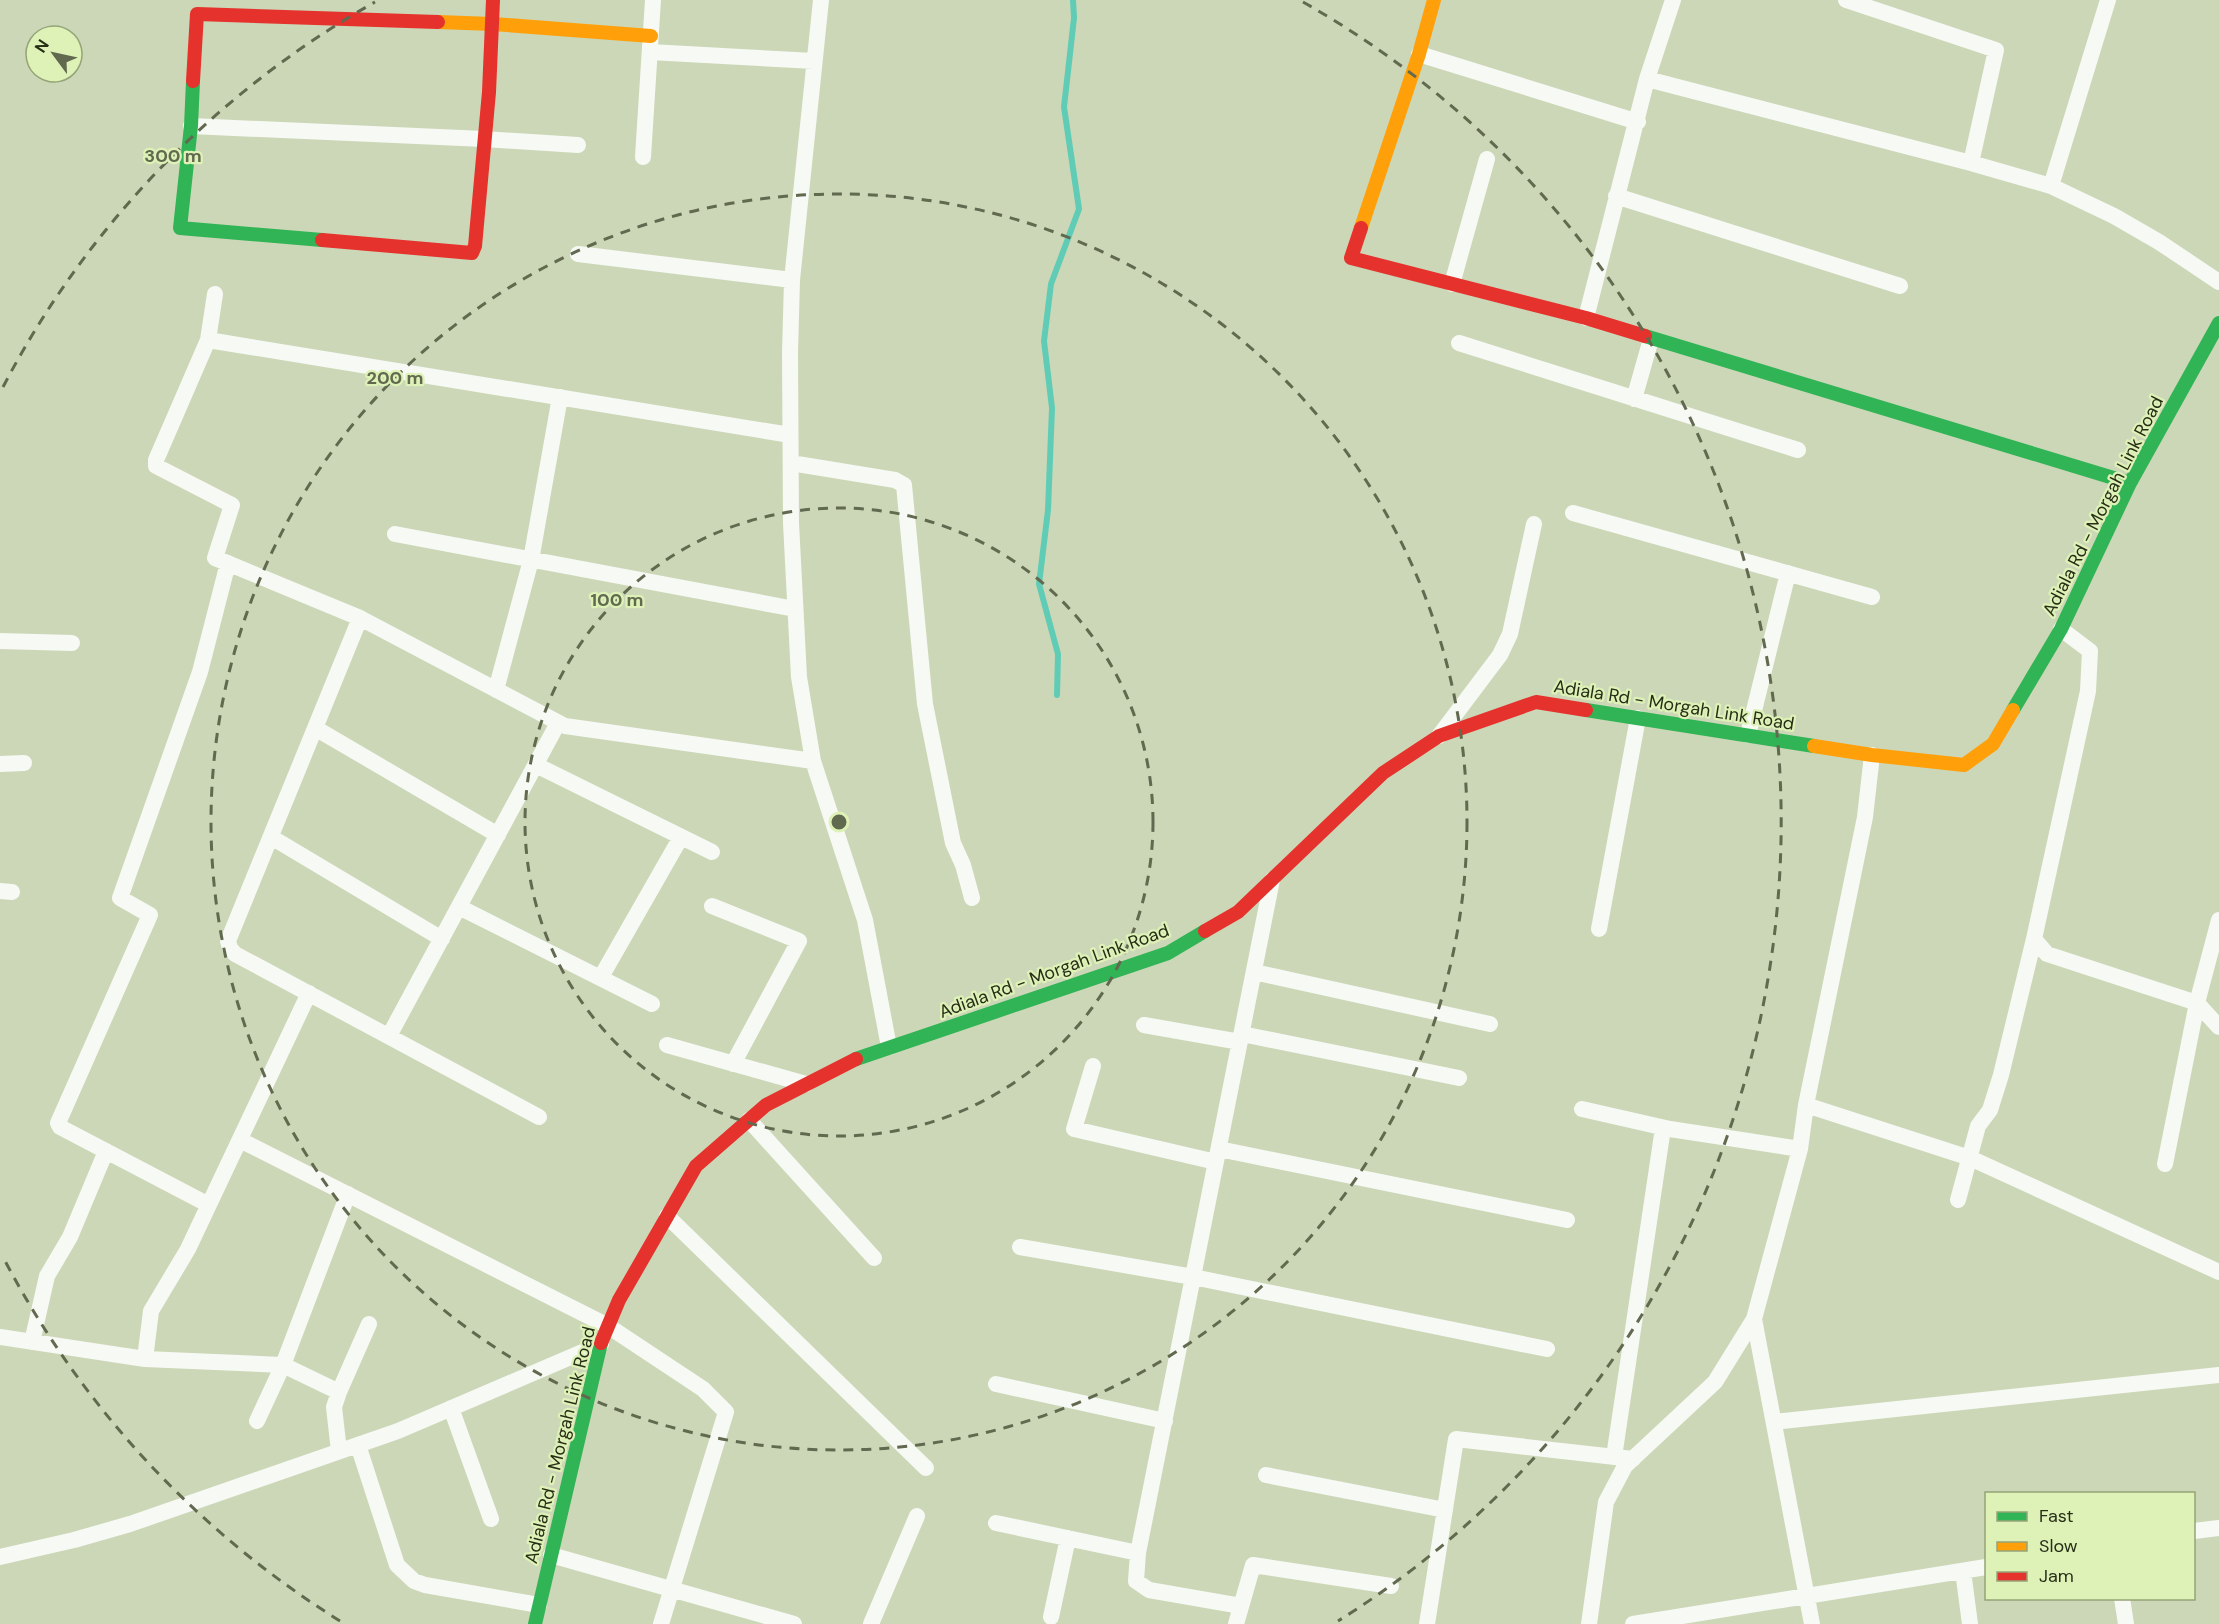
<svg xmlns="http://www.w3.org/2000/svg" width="2219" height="1624" font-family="'DM Sans',sans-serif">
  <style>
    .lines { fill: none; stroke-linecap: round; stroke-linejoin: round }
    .stream { stroke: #60ccb6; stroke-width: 6 }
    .street { stroke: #f7f9f4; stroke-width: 16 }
    .fast { stroke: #30b455; stroke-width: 14 }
    .slow { stroke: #ff9f0a; stroke-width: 14 }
    .jam { stroke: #e5322d; stroke-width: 14 }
    .ring { fill: none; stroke: #61694f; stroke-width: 3; stroke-dasharray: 10 8 }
    .labels { text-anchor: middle; stroke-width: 4.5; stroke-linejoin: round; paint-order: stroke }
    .street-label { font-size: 18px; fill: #272e17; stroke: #def2b7 }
    .centre { fill: #61694f; stroke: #def2b7; stroke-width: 3 }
    .ring-label { font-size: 18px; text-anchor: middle; font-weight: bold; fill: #61694f; stroke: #def2b7; stroke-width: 4.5; stroke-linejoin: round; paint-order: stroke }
  </style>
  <rect width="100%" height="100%" fill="#ccd7b7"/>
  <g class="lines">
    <path class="stream" d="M1057 695 1058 654 1039 584 1048 510 1052 408 1044 341 1051 284 1079 209 1064 107 1074 18 1073 0"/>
    <path class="street" d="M821 0 792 280 790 353 791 523 799 677 813 761 865 920 889 1047
      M650 52 814 61
      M1419 54 1638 122
      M1647 79 1971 163 1996 50 1846 0
      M191 126 484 139 578 145
      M643 157 653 0
      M1971 163 2051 186 2108 0
      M2051 186 2114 216 2159 242 2219 282
      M1616 196 1900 286
      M578 254 792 280
      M1452 284 1487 159
      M215 294 208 340 156 460V466L232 505 215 558 360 618 565 726 813 761
      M1586 318 1647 79 1673 0
      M208 340 790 435
      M1459 343 1798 450
      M1634 399 1651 339
      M791 463 895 480 904 485 925 704 953 843 963 865 972 898
      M1573 513 1872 597
      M395 534 795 609
      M360 618 228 941 230 948 235 954 539 1117
      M2061 629 2090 651 2088 691 2034 939 2047 954 2197 1003 2219 1027
      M0 641 72 643
      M496 690 531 560 560 397
      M315 728 498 835
      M1748 735 1788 573
      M1439 736 1500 655 1510 634 1534 524
      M0 764 24 763
      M536 765 712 852
      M271 837 442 939
      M0 891 12 892
      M712 906 799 941 733 1064
      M459 907 652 1004
      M1599 929 1638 718
      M1254 972 1490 1024
      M601 977 681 837
      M1144 1025 1240 1042
      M1242 1034 1459 1078
      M389 1036 558 723
      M667 1045 806 1084
      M1093 1066 1074 1129 1216 1162
      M1806 1105 1970 1158 2219 1272
      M1582 1109 1670 1129 1800 1149
      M749 1120 874 1258
      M240 1140 608 1326 703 1389 726 1412 661 1624
      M1219 1149 1567 1220
      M2165 1164 2197 1003 2219 920
      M1958 1200 1978 1126 1990 1110 2001 1075 2034 939
      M209 1205 60 1127 58 1123 150 915 120 898 200 672 228 563
      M667 1216 926 1468
      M1020 1247 1193 1277 1547 1349
      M1754 1319 1812 1624
      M0 1337 145 1359 283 1365 339 1392
      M32 1342 47 1276 70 1237 106 1151
      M145 1359 151 1311 188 1249 309 993
      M996 1384 1165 1421
      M451 1408 491 1519
      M257 1421 283 1365 348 1194
      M1774 1422 2219 1375
      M358 1445 397 1565 414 1581 425 1585 539 1605
      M339 1451 334 1407 339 1392 369 1324
      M1614 1457 1663 1128
      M1266 1475 1445 1510
      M996 1523 1138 1553
      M2194 1531 2219 1528
      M551 1555 794 1624
      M0 1557 74 1540 130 1524 398 1431 601 1344
      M1963 1571 1970 1624
      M2122 1598 2126 1624
      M1241 1606 1149 1590 1136 1581 1138 1553 1272 880
      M1051 1617 1068 1538
      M871 1624 917 1516
      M1236 1624 1253 1565 1391 1586
      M1427 1624 1456 1439 1633 1459
      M1589 1624 1606 1502 1625 1466 1715 1382 1754 1319 1800 1149 1806 1105 1865 817 1872 755
      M1633 1624 1986 1567"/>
    <path class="fast" d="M193 81 191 126 180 228 322 240
      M1645 336 2130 483
      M1586 710 1814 746
      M2013 710 2061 629 2130 483 2219 323
      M856 1059 1168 953 1205 931
      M535 1624 601 1343"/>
    <path class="slow" d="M438 22 493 24 651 36
      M1361 228 1419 54 1434 0
      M1814 746 1872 755 1964 765 1993 744 2013 710"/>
    <path class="jam" d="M193 81 197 14 438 22
      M1361 228 1351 258 1586 318 1645 336
      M322 240 472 253 475 246 489 92 493 0
      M1205 931 1238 912 1383 773 1439 736 1536 702 1586 710
      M601 1343 619 1300 696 1166 766 1105 856 1059"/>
  </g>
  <g class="ring">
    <circle cx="839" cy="822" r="314"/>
    <circle cx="839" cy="822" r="628"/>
    <path d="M340 1621A942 942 0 0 1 3 1257M3 387A942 942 0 0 1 375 2M1303 2A942 942 0 0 1 1338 1621"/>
  </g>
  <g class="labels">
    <g class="street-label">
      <text transform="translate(2103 506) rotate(-63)" y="6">Adiala Rd - Morgah Link Road</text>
      <text transform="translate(1674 705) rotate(9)" y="6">Adiala Rd - Morgah Link Road</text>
      <text transform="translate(1054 971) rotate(-20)" y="6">Adiala Rd - Morgah Link Road</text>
      <text transform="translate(560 1445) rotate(-76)" y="6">Adiala Rd - Morgah Link Road</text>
    </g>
  </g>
  <circle cx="839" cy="822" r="9" class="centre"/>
  <g class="ring-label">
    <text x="173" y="162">300 m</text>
    <text x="395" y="384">200 m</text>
    <text x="617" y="606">100 m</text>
  </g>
  <rect x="1985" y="1492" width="210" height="108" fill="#def2b7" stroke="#95a477" stroke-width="1.5"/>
  <rect x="1997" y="1512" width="30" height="9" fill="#30b455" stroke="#95a477" stroke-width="1.5"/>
  <text x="2039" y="1522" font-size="18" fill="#272e17">Fast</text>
  <rect x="1997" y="1542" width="30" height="9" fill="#ff9f0a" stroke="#95a477" stroke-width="1.5"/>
  <text x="2039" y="1552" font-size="18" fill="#272e17">Slow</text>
  <rect x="1997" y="1572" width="30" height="9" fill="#e5322d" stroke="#95a477" stroke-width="1.5"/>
  <text x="2039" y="1582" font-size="18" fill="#272e17">Jam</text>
  <g transform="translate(54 54) rotate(303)"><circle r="28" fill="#def2b7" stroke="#95a477" stroke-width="1.5"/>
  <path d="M0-4.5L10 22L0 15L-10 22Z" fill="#61694f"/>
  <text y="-9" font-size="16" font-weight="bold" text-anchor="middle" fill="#272e17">N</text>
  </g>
</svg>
